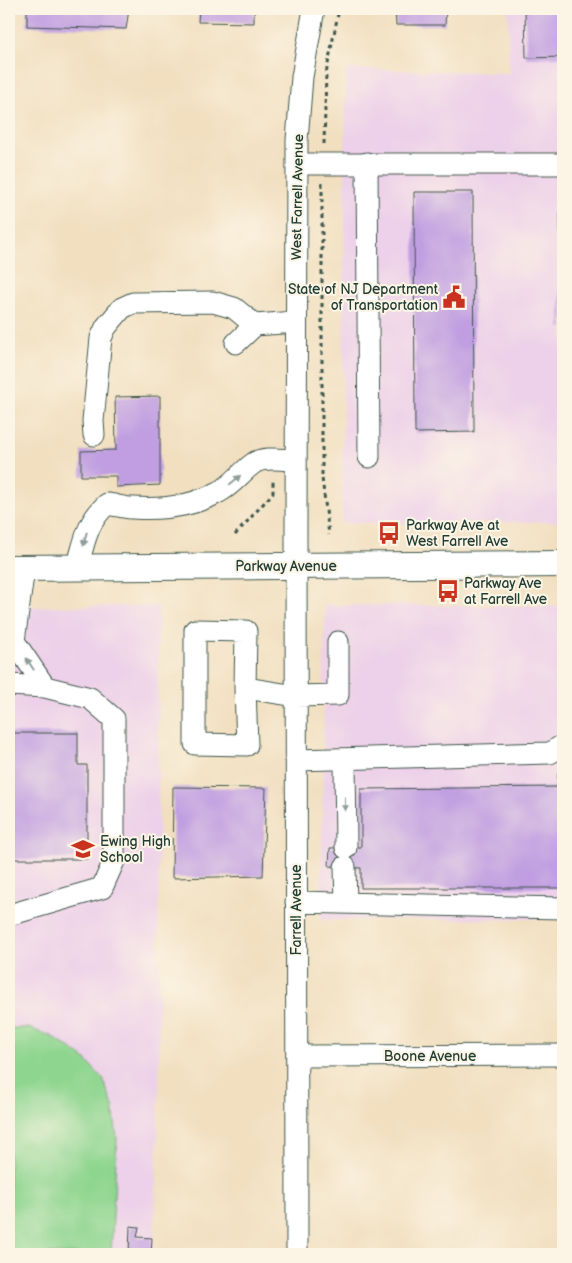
<svg xmlns="http://www.w3.org/2000/svg" width="572" height="1263" font-family="'Balsamiq Sans',sans-serif">
  <style>
    .built { fill: #edd0e9 }
    .green { fill: #8ed58f; stroke: #568962 }
    .building { fill: #c09ee1 }
    .lines { fill: none; stroke-linecap: round; stroke-linejoin: round }
    .minor-casing { stroke: #3e5549; stroke-width: 23 }
    .major-casing { stroke: #3e5549; stroke-width: 28 }
    .path { stroke: #3e5549; stroke-width: 3; stroke-dasharray: 4 4; stroke-linecap: butt }
    .minor { stroke: #fff; stroke-width: 21 }
    .major { stroke: #fff; stroke-width: 26 }
    .oneway { fill: #8f9e9a }
    .labels { text-anchor: middle; stroke-width: 4; stroke-linejoin: round; paint-order: stroke }
    .street-label { font-size: 14px; fill: #1f3d34; stroke: #fcf5e5 }
    .poi-label { font-size: 14px; fill: #1f3d34; stroke: #fcf5e5; text-anchor: start }
  </style>
  <rect width="100%" height="100%" fill="#fcf5e5"/>
  <filter id="ink" filterUnits="userSpaceOnUse"><feTurbulence type="fractalNoise" baseFrequency=".02" numOctaves="2"/><feDisplacementMap in="SourceGraphic" scale="10" xChannelSelector="R" yChannelSelector="G"/><feConvolveMatrix kernelMatrix="1 2 1 2 8 2 1 2 1" color-interpolation-filters="sRGB"/></filter>
  <filter id="wash" filterUnits="userSpaceOnUse"><feTurbulence type="fractalNoise" baseFrequency=".0096" numOctaves="4" result="noise"/><feDisplacementMap in="SourceGraphic" scale="20" xChannelSelector="R" yChannelSelector="G"/><feGaussianBlur stdDeviation="1.12" result="paint"/><feColorMatrix in="noise" values="0 0 0 0 0 0 0 0 0 0 0 0 0 0 0 0 0 1.4 0 .05"/><feComposite in="paint" operator="in"/></filter>
  <g filter="url(#wash)">
    <rect width="100%" height="100%" fill="#f1dfc0"/>
    <path class="built" d="M508 9H563V522L342 523 346 69 509 73Z
      M325 605 563 606V919L321 920Z
      M158 606 159 1091 154 1254H9V607Z"/>
    <path class="green" d="M9 1028H28L51 1036 83 1057 103 1079 113 1106 117 1139 111 1254H9Z"/>
    <g id="blocks">
      <path class="building" d="M27 9H129L126 29 27 26Z
        M199 9H254V23L198 22Z
        M395 9H446L445 25H396Z
        M525 9H563V57L526 58Z
        M560 190H563V328H560Z
        M414 192H473L474 432 415 433Z
        M160 396V485L116 487V476H81V451L116 450 115 397Z
        M9 733H78V765H87V859H9Z
        M563 767V888H361V868L329 866 330 848 361 847V789L557 787 558 772Z
        M173 787 266 788 263 876 172 878Z
        M130 1226 139 1227 137 1237 152 1238 151 1254H129Z"/>
    </g>
  </g>
  <g filter="url(#ink)">
    <use href="#blocks" fill-opacity="0" stroke="#3e5549" stroke-width="1"/>
    <g class="lines">
      <defs>
        <path id="minor" d="M367 163 369 457
          M297 164H563
          M236 343 255 325 296 322
          M94 435 93 421 101 338 106 327 122 308 133 303 213 302 234 308 255 325
          M77 567C85 542 86 523 107 504 116 505 125 508 133 508 163 510 193 506 219 492 233 485 242 471 254 463 264 456 284 460 296 460
          M9 646 14 641 24 568
          M9 685 45 687 14 641
          M245 688 246 631 195 630V744L247 745 245 688 296 696 338 695V642
          M296 760 550 753 563 745
          M345 760 346 848
          M345 867 346 903
          M296 902 563 908
          M9 915 102 888 114 861V719L90 698 45 687
          M297 1056 563 1055
          M297 1254 296 531 297 140 302 77 314 9"/>
        <path id="major" d="M9 568 563 564"/>
      </defs>
      <use href="#minor" class="minor-casing"/>
      <use href="#major" class="major-casing"/>
      <path class="path" d="M324 144 326 74 339 9
        M322 183V478L329 535
        M235 535 273 493V478"/>
      <use href="#minor" class="minor"/>
      <use href="#major" class="major"/>
    </g>
    <defs><path id="oneway-solid" d="M-6-.8H1V-3.2L6.5 0L1 3.2V.8H-6Z" transform="scale(1.25)"/></defs>
    <g class="oneway">
      <use href="#oneway-solid" transform="translate(235 480) rotate(-40)"/>
      <use href="#oneway-solid" transform="translate(85 539) rotate(104)"/>
      <use href="#oneway-solid" transform="translate(30 664) rotate(-123)"/>
      <use href="#oneway-solid" transform="translate(345 804) rotate(90)"/>
    </g>
  </g>
  <defs>
    <symbol id="civic-bare" viewBox="-9 -9 18 18"><path d="M-.6-6.5H3V-4.5H.6V-3L4-1V1h2V6H-6V1h2V-1L-.6-3ZM-1.2 2.5V6h2.4V2.5Z" fill="#c8321e" stroke="#fcf5e5" stroke-width="2.5" paint-order="stroke"/></symbol>
    <symbol id="bus-bare" viewBox="-9 -9 18 18"><path d="M-5-6H5V4H4V6H2V4H-2V6H-4V4H-5ZM-3.5-4V0h7V-4ZM-3.5 1.2v1.5H-2V1.2ZM2 1.2v1.5H3.5V1.2Z" fill="#c8321e" stroke="#fcf5e5" stroke-width="2.5" paint-order="stroke"/></symbol>
    <symbol id="school-bare" viewBox="-9 -9 18 18"><path d="M0-5L7-2L0 1L-7-2ZM-4 1L0 2.5L4 1V4Q0 6-4 4Z" fill="#c8321e" stroke="#fcf5e5" stroke-width="2.5" paint-order="stroke"/></symbol>
  </defs>
  <g fill-rule="evenodd">
    <use href="#civic-bare" x="438" y="281" width="32" height="32"/>
    <use href="#bus-bare" x="373" y="517" width="32" height="32"/>
    <use href="#bus-bare" x="432" y="575" width="32" height="32"/>
    <use href="#school-bare" x="67" y="833" width="32" height="32"/>
  </g>
  <g class="labels">
    <g class="street-label">
      <text transform="translate(297 197) rotate(-89)" y="5">West Farrell Avenue</text>
      <text x="286" y="571">Parkway Avenue</text>
      <text transform="translate(296 910) rotate(-90)" y="5">Farrell Avenue</text>
      <text x="430" y="1061">Boone Avenue</text>
    </g>
    <g class="poi-label">
      <text x="438" y="294" text-anchor="end">State of NJ Department<tspan x="438" dy="16">of Transportation</tspan></text>
      <text x="406" y="530">Parkway Ave at<tspan x="406" dy="16">West Farrell Ave</tspan></text>
      <text x="464" y="588">Parkway Ave<tspan x="464" dy="16">at Farrell Ave</tspan></text>
      <text x="100" y="846">Ewing High<tspan x="100" dy="16">School</tspan></text>
    </g>
  </g>
  <rect width="572" height="1263" fill="none" stroke="#fcf5e5" stroke-width="30"/>
</svg>
